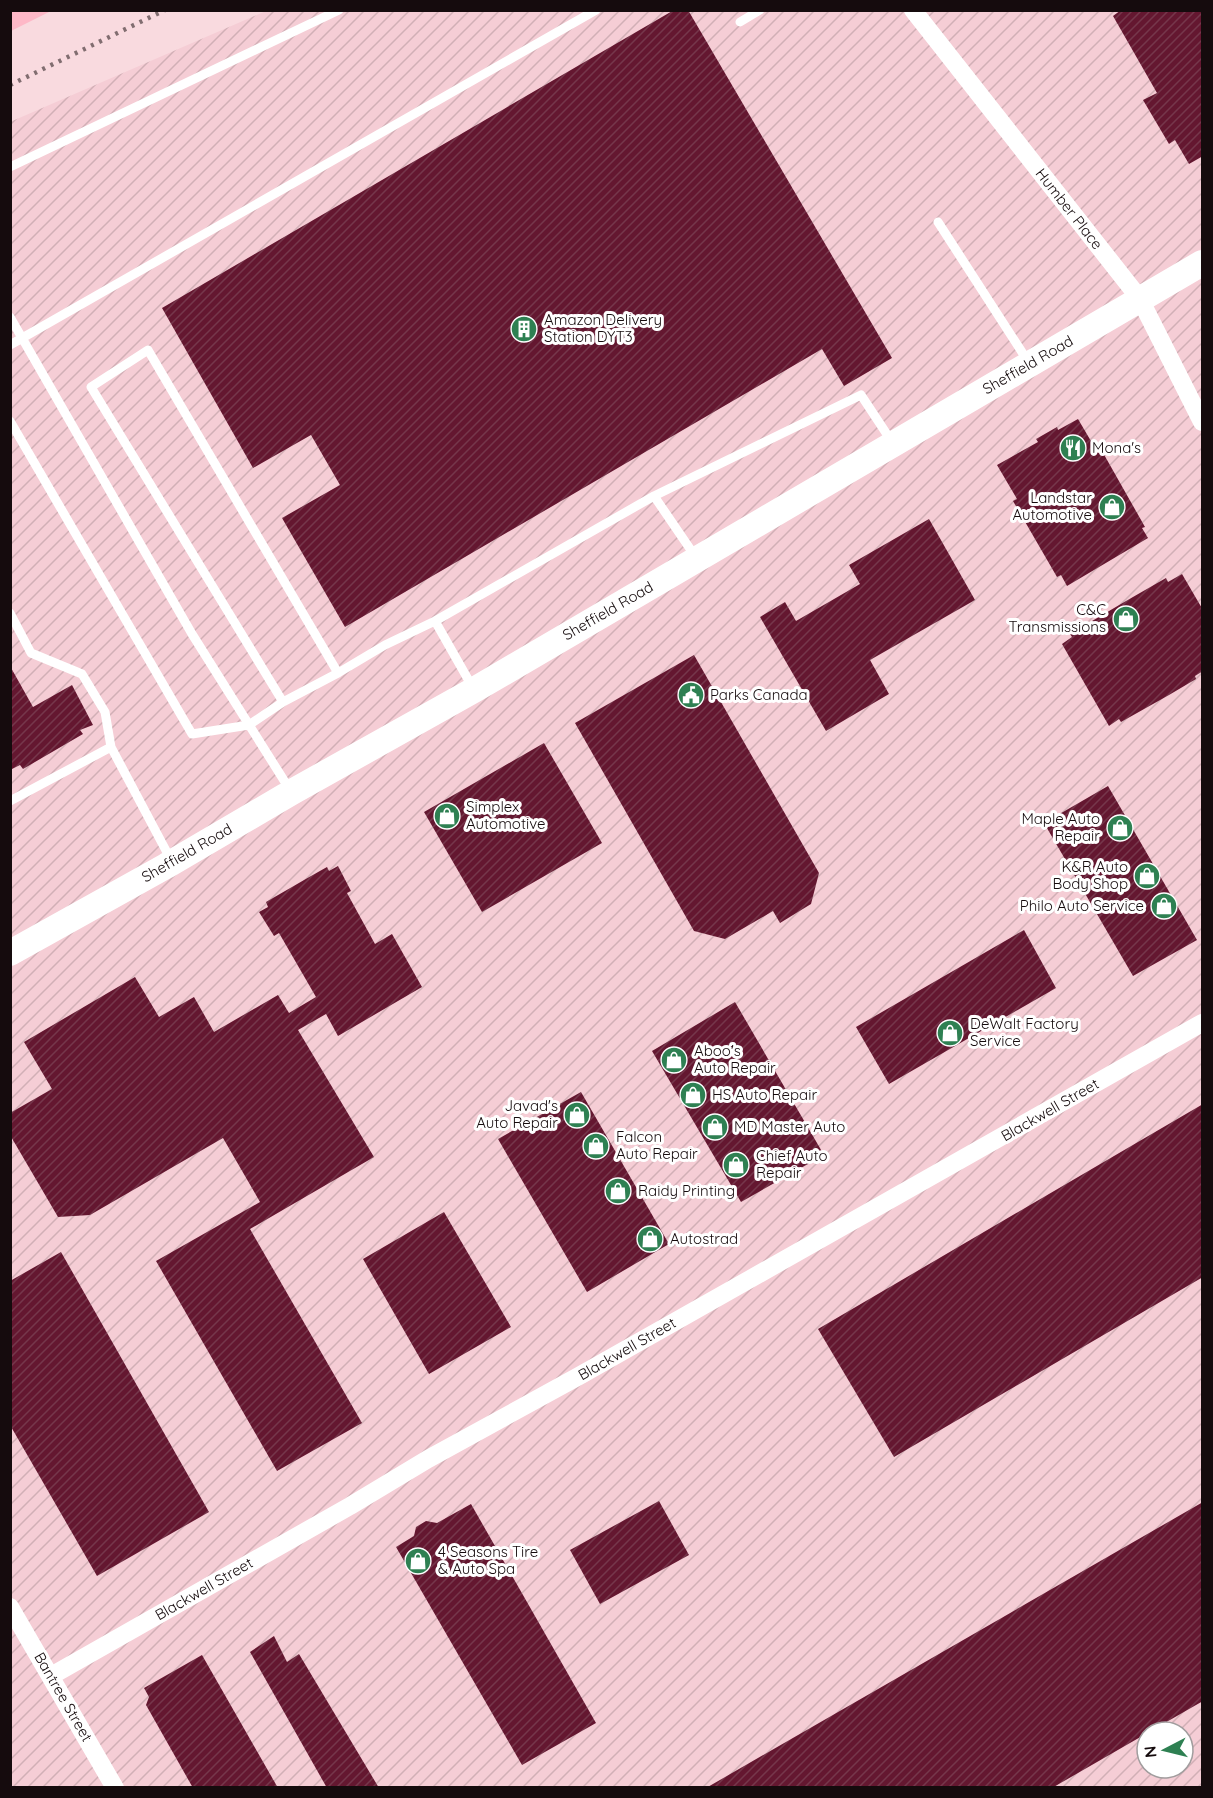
<svg xmlns="http://www.w3.org/2000/svg" width="1213" height="1798" font-family="Quicksand,sans-serif">
  <style>
    .industrial { fill: url(#industrial-furrows); fill-rule: evenodd }
    .green { fill: #feb8c7 }
    .building { fill: url(#building-hatch) }
    .lines { fill: none; stroke-linecap: round; stroke-linejoin: round }
    .lane { stroke: #fff; stroke-width: 9 }
    .street { stroke: #fff; stroke-width: 18 }
    .secondary { stroke: #fff; stroke-width: 26 }
    .rail { stroke: #816d70; stroke-width: 4.5; stroke-dasharray: 3 6; stroke-linecap: butt }
    .labels { text-anchor: middle; stroke-width: 6; stroke-linejoin: round; paint-order: stroke }
    .street-label { font-size: 15px; fill: #150b0d; stroke: #fff }
    .poi-label { font-size: 15px; fill: #150b0d; stroke: #fff; text-anchor: start }
  </style>
  <defs>
    <pattern id="industrial-furrows" width="10" height="10" patternUnits="userSpaceOnUse" patternTransform="scale(1.5)"><rect width="10" height="10" fill="#f5cdd5"/><path d="M-1 1l2-2M0 10L10 0M9 11l2-2" fill="none" stroke="#d1afb6"/></pattern>
    <pattern id="building-hatch" width="6" height="6" patternUnits="userSpaceOnUse" patternTransform="scale(1.5)"><rect width="6" height="6" fill="#641730"/><path d="M-1 1l2-2M0 6l6-6M5 7l2-2" fill="none" stroke="#75374b"/></pattern>
  </defs>
  <rect width="100%" height="100%" fill="#f9dadf"/>
  <path class="industrial" d="M266 11H1202V1787H11L10 122ZM1147 1732H1183V1768H1147Z"/>
  <path class="green" d="M11 10H51V11L11 31Z"/>
  <path class="building" d="M674 10H688L892 358 844 386 822 349 345 627 282 518 340 485 311 435 253 468 162 308Z
    M1121 10H1203V156L1189 164 1175 140 1169 144 1143 100 1157 93 1113 16Z
    M1078 419 1098 453 1102 451 1145 527 1142 528 1148 538 1067 586 1061 575 1057 577 1013 501 1017 499 997 465 1038 442 1036 439 1057 427 1058 430Z
    M929 519 975 600 870 660 889 694 826 731 760 617 785 602 796 621 860 584 849 565Z
    M1182 574 1203 610V671L1195 676 1196 679 1169 695 1121 722 1119 719 1109 726 1062 644 1072 637 1070 634 1126 601 1166 578 1168 582Z
    M694 655 819 873 811 904 780 923 773 911 725 939 694 931 575 723Z
    M10 666 33 707 72 685 93 725 80 730 83 734 23 769 20 765 10 770Z
    M544 743 602 843 482 912 424 812Z
    M1108 786 1197 940 1133 976 1044 823Z
    M338 866 351 891 347 893 375 944 392 934 422 987 338 1036 326 1014 298 1030 374 1157 250 1229 362 1423 277 1471 156 1261 260 1202 223 1138 90 1215 58 1217 10 1135V1113L52 1089 24 1042 135 977 159 1017 194 997 214 1032 278 995 289 1013 316 997 279 933 274 936 259 912 268 907 266 902 311 876 327 867 329 871Z
    M1024 930 1056 988 889 1084 856 1027Z
    M735 1002 824 1155 741 1202 652 1051Z
    M581 1092 669 1244 587 1292 498 1139Z
    M1203 1104V1277L894 1457 818 1329Z
    M444 1212 511 1327 429 1374 363 1259Z
    M61 1252 209 1512 97 1576 10 1425V1281Z
    M659 1501 689 1555 600 1604 570 1550Z
    M1203 1502V1701L1156 1728 1052 1788H706Z
    M471 1504 596 1723 522 1765 396 1547 414 1536 416 1527 426 1521 437 1523Z
    M274 1636 287 1662 299 1654 379 1788H327L250 1652Z
    M202 1655 278 1788H193L146 1705 149 1697 144 1688Z"/>
  <g class="lines">
    <path class="lane" d="M740 22 760 10
      M10 167 339 10
      M938 222 1029 363
      M10 317 192 634 290 790
      M10 345 596 10
      M10 421 192 734 249 725 283 702 338 673 385 645 435 621 473 688
      M654 496 861 395 892 442
      M10 613 31 653 82 674 105 712 111 747
      M435 621 654 496 697 559
      M283 702 91 387 148 350 338 673
      M10 801 111 747 171 860"/>
    <path class="street" d="M913 10 1140 299 1202 422
      M10 1607 115 1788
      M51 1676 350 1506 428 1459 579 1376 1202 1023"/>
    <path class="secondary" d="M10 953 166 866 292 792 474 690 1202 263"/>
    <path class="rail" d="M10 85 165 10"/>
  </g>
  <defs>
    <symbol id="building-disc" viewBox="-11 -11 22 22"><circle r="9.5" fill="#2e8052" stroke="#fff"/><path d="M-4-6H4V6H1V3H-1V6H-4ZM-2.5-4.3h1.7v1.8h-1.7ZM.8-4.3h1.7v1.8H.8ZM-2.5-1h1.7V.8h-1.7ZM.8-1h1.7V.8H.8Z" fill="#fff"/></symbol>
    <symbol id="restaurant-disc" viewBox="-11 -11 22 22"><circle r="9.5" fill="#2e8052" stroke="#fff"/><path d="M-5-6h1v4h1v-4h1v4h1v-4h1v5L-1.5 .5V6h-2V.5L-5-1ZM5-6V6H3V1.5H1.5Q1.5-4 5-6Z" fill="#fff"/></symbol>
    <symbol id="shop-disc" viewBox="-11 -11 22 22"><circle r="9.5" fill="#2e8052" stroke="#fff"/><path d="M-5-2.5h2.3a2.7 3.5 0 0 1 5.4 0H5L5.5 6h-11ZM-1.5-2.5h3a1.5 2.3 0 0 0-3 0Z" fill="#fff"/></symbol>
    <symbol id="civic-disc" viewBox="-11 -11 22 22"><circle r="9.5" fill="#2e8052" stroke="#fff"/><path d="M-.6-6.5H3V-4.5H.6V-3L4-1V1h2V6H-6V1h2V-1L-.6-3ZM-1.2 2.5V6h2.4V2.5Z" fill="#fff"/></symbol>
  </defs>
  <g fill-rule="evenodd">
    <use href="#building-disc" x="509" y="314" width="30" height="30"/>
    <use href="#restaurant-disc" x="1058" y="433" width="30" height="30"/>
    <use href="#shop-disc" x="1097" y="492" width="30" height="30"/>
    <use href="#shop-disc" x="1111" y="604" width="30" height="30"/>
    <use href="#civic-disc" x="676" y="680" width="30" height="30"/>
    <use href="#shop-disc" x="432" y="801" width="30" height="30"/>
    <use href="#shop-disc" x="1105" y="813" width="30" height="30"/>
    <use href="#shop-disc" x="1132" y="861" width="30" height="30"/>
    <use href="#shop-disc" x="1149" y="891" width="30" height="30"/>
    <use href="#shop-disc" x="935" y="1018" width="30" height="30"/>
    <use href="#shop-disc" x="659" y="1045" width="30" height="30"/>
    <use href="#shop-disc" x="678" y="1080" width="30" height="30"/>
    <use href="#shop-disc" x="562" y="1100" width="30" height="30"/>
    <use href="#shop-disc" x="700" y="1112" width="30" height="30"/>
    <use href="#shop-disc" x="581" y="1131" width="30" height="30"/>
    <use href="#shop-disc" x="721" y="1150" width="30" height="30"/>
    <use href="#shop-disc" x="603" y="1176" width="30" height="30"/>
    <use href="#shop-disc" x="635" y="1224" width="30" height="30"/>
    <use href="#shop-disc" x="403" y="1546" width="30" height="30"/>
  </g>
  <g class="labels">
    <g class="street-label">
      <text transform="translate(1069 209) rotate(52)" y="5">Humber Place</text>
      <text transform="translate(1028 365) rotate(-30)" y="5">Sheffield Road</text>
      <text transform="translate(608 611) rotate(-30)" y="5">Sheffield Road</text>
      <text transform="translate(187 853) rotate(-30)" y="5">Sheffield Road</text>
      <text transform="translate(1050 1110) rotate(-30)" y="5">Blackwell Street</text>
      <text transform="translate(627 1349) rotate(-30)" y="5">Blackwell Street</text>
      <text transform="translate(204 1589) rotate(-30)" y="5">Blackwell Street</text>
      <text transform="translate(63 1697) rotate(60)" y="5">Bantree Street</text>
    </g>
    <g class="poi-label">
      <text x="544" y="325">Amazon Delivery<tspan x="544" dy="17">Station DYT3</tspan></text>
      <text x="1092" y="453">Mona's</text>
      <text x="1092" y="503" text-anchor="end">Landstar<tspan x="1092" dy="17">Automotive</tspan></text>
      <text x="1106" y="615" text-anchor="end">C&amp;C<tspan x="1106" dy="17">Transmissions</tspan></text>
      <text x="710" y="700">Parks Canada</text>
      <text x="466" y="812">Simplex<tspan x="466" dy="17">Automotive</tspan></text>
      <text x="1100" y="824" text-anchor="end">Maple Auto<tspan x="1100" dy="17">Repair</tspan></text>
      <text x="1128" y="872" text-anchor="end">K&amp;R Auto<tspan x="1128" dy="17">Body Shop</tspan></text>
      <text x="1144" y="911" text-anchor="end">Philo Auto Service</text>
      <text x="970" y="1029">DeWalt Factory<tspan x="970" dy="17">Service</tspan></text>
      <text x="694" y="1056">Aboo's<tspan x="694" dy="17">Auto Repair</tspan></text>
      <text x="712" y="1100">HS Auto Repair</text>
      <text x="558" y="1111" text-anchor="end">Javad's<tspan x="558" dy="17">Auto Repair</tspan></text>
      <text x="734" y="1132">MD Master Auto</text>
      <text x="616" y="1142">Falcon<tspan x="616" dy="17">Auto Repair</tspan></text>
      <text x="756" y="1161">Chief Auto<tspan x="756" dy="17">Repair</tspan></text>
      <text x="638" y="1196">Raidy Printing</text>
      <text x="670" y="1244">Autostrad</text>
      <text x="438" y="1557">4 Seasons Tire<tspan x="438" dy="17">&amp; Auto Spa</tspan></text>
    </g>
  </g>
  <rect width="1213" height="1798" fill="none" stroke="#150b0d" stroke-width="24"/>
  <g transform="translate(1165 1750) rotate(263)"><circle r="28" fill="#ffffff" stroke="#a19d9e" stroke-width="1.5"/>
  <path d="M0-4.5L10 22L0 15L-10 22Z" fill="#2e8052"/>
  <text y="-9" font-size="16" font-weight="bold" text-anchor="middle" fill="#150b0d">N</text>
  </g>
</svg>
